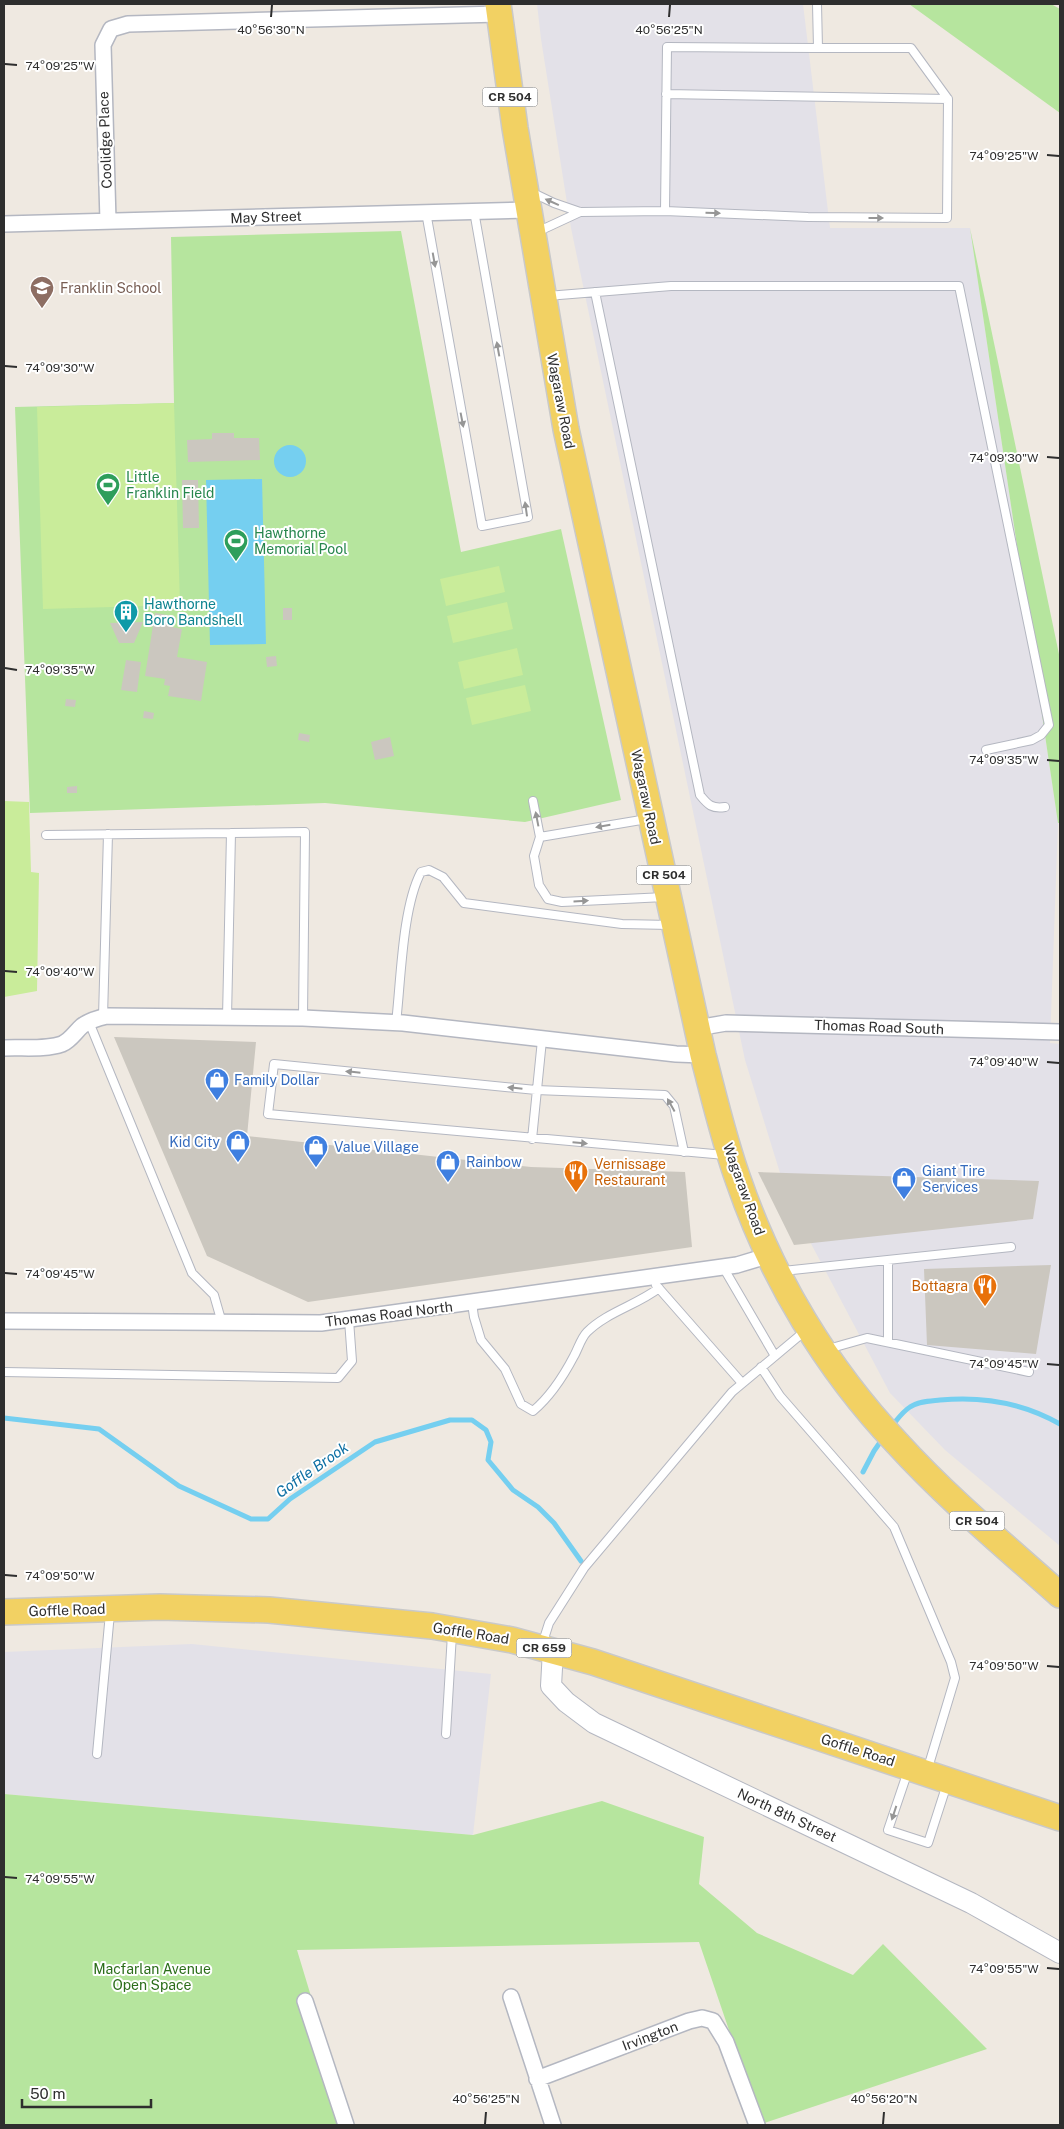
<svg xmlns="http://www.w3.org/2000/svg" width="1064" height="2129" font-family="'Public Sans',sans-serif">
  <style>
    .industrial { fill: #e3e1e8 }
    .green { fill: #b6e59e }
    .pitch { fill: #c9ec9a }
    .water { fill: #75cff0 }
    .lines { fill: none; stroke-linecap: round; stroke-linejoin: round }
    .stream { stroke: #75cff0; stroke-width: 5 }
    .building { fill: #cbc7bf }
    .service-casing { stroke: #b4b7c1; stroke-width: 10 }
    .minor-casing { stroke: #b4b7c1; stroke-width: 18 }
    .tertiary-casing { stroke: #b4b7c1; stroke-width: 22 }
    .primary-casing { stroke: #c9c9c9; stroke-width: 28 }
    .service { stroke: #fff; stroke-width: 8 }
    .minor { stroke: #fff; stroke-width: 15 }
    .tertiary { stroke: #fff; stroke-width: 20 }
    .primary { stroke: #f2d163; stroke-width: 25 }
    .oneway { fill: #969696 }
    .ticks { fill: none; stroke: #2e2e2e; stroke-width: 2 }
    .labels { text-anchor: middle; stroke-width: 4; stroke-linejoin: round; paint-order: stroke }
    .shield { fill: #fff; stroke: #6d6d6d; stroke-width: 1 }
    .shield-label { font-size: 12px; font-weight: bold; fill: #2e2e2e }
    .street-label { font-size: 14px; fill: #2e2e2e; stroke: #fff }
    .education-label { font-size: 14px; fill: #785e54; stroke: #fff; text-anchor: start }
    .leisure-label { font-size: 14px; fill: #27864d; stroke: #fff; text-anchor: start }
    .culture-label { font-size: 14px; fill: #0d838f; stroke: #fff; text-anchor: start }
    .shop-label { font-size: 14px; fill: #366cbe; stroke: #fff; text-anchor: start }
    .food-label { font-size: 14px; fill: #c56008; stroke: #fff; text-anchor: start }
    .park-label { font-size: 14px; fill: #2c6e1b; stroke: #fff }
    .water-label { font-size: 15px; font-style: italic; fill: #0d6fa3; stroke: #fff }
    .ticks-label { font-size: 12px; text-anchor: middle; fill: #2e2e2e; stroke: #fff; stroke-width: 4; stroke-linejoin: round; paint-order: stroke }
  </style>
  <rect width="100%" height="100%" fill="#efe9e1"/>
  <path class="industrial" d="M537 4H803L830 228H970L1058 823 1050 1043 1060 1044V1546L945 1450 890 1393 789 1202 745 1060 571 228 541 39Z
    M192 1644 491 1674 473 1835 4 1794V1652Z"/>
  <path class="green" d="M909 4H1051L1060 9V113Z
    M970 228 1060 659V823H1058Z
    M401 231 461 552 561 529 621 800 525 822 325 803 30 813 15 407 174 403 171 237Z
    M4 1794 473 1835 602 1801 704 1837 699 1884 757 1933 853 1975 883 1944 987 2049 761 2124 699 1942 297 1950 350 2125H4Z"/>
  <path class="pitch" d="M174 403 180 605 43 609 37 407Z
    M499 566 505 592 446 606 440 579Z
    M507 602 513 629 453 643 447 616Z
    M517 648 523 675 464 689 458 662Z
    M525 685 531 711 472 725 466 698Z
    M4 801 29 802 31 872 39 873 37 991 4 997Z"/>
  <path class="water" d="M274 461a16 16 0 1 1 32 0a16 16 0 1 1-32 0Z
    M262 479 266 644 210 645 206 480Z"/>
  <g class="lines">
    <path class="stream" d="M4 1418 99 1429 179 1486 251 1519H268L290 1499 375 1442 450 1420H472L486 1430 491 1442 488 1460 513 1490 538 1507 554 1523 581 1561
      M891 1427C897 1420 902 1412 910 1407 918 1401 930 1401 940 1400 982 1396 1023 1403 1060 1424
      M863 1472 874 1451 883 1438"/>
  </g>
  <path class="building" d="M212 433H234V438H259L260 460 188 462 187 440 212 439Z
    M182 480H198L199 528H183Z
    M283 608H292V620H283Z
    M155 613 174 616 172 627 182 629 177 657 207 662 201 701 168 696 170 686 164 685 165 679 145 676Z
    M143 622 134 643H119L110 623Z
    M276 656 277 666 267 667 266 657Z
    M126 660 141 662 137 692 121 690Z
    M66 699 76 700 75 707 65 706Z
    M144 711 154 713 153 719 143 718Z
    M299 733 310 735 309 742 298 740Z
    M390 737 394 756 375 760 371 742Z
    M77 786V793H67V787Z
    M114 1037 256 1042 247 1136 531 1167 685 1172 692 1247 308 1302 207 1256Z
    M758 1172 1039 1181 1033 1219 794 1245Z
    M1051 1265 1036 1354 927 1345 924 1269Z"/>
  <g class="lines">
    <defs>
      <path id="service" d="M666 94 948 99
        M531 192 554 203 580 212 665 211 667 47 818 48 817 4
        M665 211 808 217 947 218 948 99 911 48H818
        M426 212 482 526 528 517 474 211
        M537 232 580 212
        M595 292 700 795C708 805 712 809 725 807
        M547 296 671 286H959L1049 725 1041 735 1032 740 986 750
        M533 801 540 837
        M647 819 540 837 534 856 539 885 548 899 562 902 665 897
        M46 835 231 833
        M103 1017 108 834
        M227 1017 231 833 305 832 303 1018
        M89 1022 192 1273 214 1295 222 1323
        M396 1023C401 981 402 908 421 872L429 870 443 877 464 903 622 924 670 925
        M532 1139 542 1040
        M684 1152 674 1106 665 1095 536 1090 274 1064 268 1114 725 1155
        M723 1267 775 1356
        M783 1271 1011 1247
        M656 1285 742 1383
        M472 1303 474 1317 481 1340 505 1369 521 1404 533 1411C551 1396 563 1377 574 1356 578 1349 581 1338 587 1332 607 1312 637 1305 659 1288
        M888 1342V1261
        M828 1349 867 1338 1029 1372
        M761 1367 780 1396 894 1527 951 1662 955 1678 927 1771
        M4 1372 338 1378 352 1361 349 1320
        M542 1645 549 1623 584 1568 732 1392 805 1331
        M446 1734 452 1634
        M97 1754 110 1613
        M908 1771 888 1830 928 1843 947 1784"/>
      <path id="minor" d="M108 221 103 45 111 29 128 24 499 14
        M4 224 528 210
        M697 1028 726 1023 1060 1032
        M4 1048C22 1047 45 1050 62 1044 71 1040 75 1032 82 1026 90 1020 98 1018 107 1016L303 1018 403 1023 676 1054 703 1055
        M4 1321 321 1323 737 1265 770 1255
        M511 1997 553 2125
        M305 2001 346 2125
        M537 2079 689 2021 702 2018 713 2021 726 2042 757 2125"/>
      <path id="tertiary" d="M553 1650 551 1686 566 1702 594 1723 971 1903 1060 1953"/>
      <path id="primary" d="M498 4 515 128 566 429 703 1055C714 1097 724 1141 739 1182 772 1278 827 1369 897 1443 947 1498 1005 1546 1060 1595
        M4 1612 160 1607 269 1610 432 1626 512 1640 593 1662 1060 1818"/>
    </defs>
    <use href="#service" class="service-casing"/>
    <use href="#minor" class="minor-casing"/>
    <use href="#tertiary" class="tertiary-casing"/>
    <use href="#primary" class="primary-casing"/>
    <use href="#service" class="service"/>
    <use href="#minor" class="minor"/>
    <use href="#tertiary" class="tertiary"/>
    <use href="#primary" class="primary"/>
  </g>
  <defs><path id="oneway-solid" d="M-6-.8H1V-3.2L6.5 0L1 3.2V.8H-6Z" transform="scale(1.25)"/></defs>
  <g class="oneway">
    <use href="#oneway-solid" transform="translate(552 202) rotate(-156)"/>
    <use href="#oneway-solid" transform="translate(713 213) rotate(2)"/>
    <use href="#oneway-solid" transform="translate(876 218)"/>
    <use href="#oneway-solid" transform="translate(434 260) rotate(80)"/>
    <use href="#oneway-solid" transform="translate(498 349) rotate(-100)"/>
    <use href="#oneway-solid" transform="translate(462 420) rotate(79)"/>
    <use href="#oneway-solid" transform="translate(526 509) rotate(-98)"/>
    <use href="#oneway-solid" transform="translate(537 819) rotate(-101)"/>
    <use href="#oneway-solid" transform="translate(603 826) rotate(170)"/>
    <use href="#oneway-solid" transform="translate(581 901) rotate(-3)"/>
    <use href="#oneway-solid" transform="translate(353 1072) rotate(-174)"/>
    <use href="#oneway-solid" transform="translate(515 1088) rotate(-174)"/>
    <use href="#oneway-solid" transform="translate(671 1105) rotate(-119)"/>
    <use href="#oneway-solid" transform="translate(580 1143) rotate(5)"/>
    <use href="#oneway-solid" transform="translate(894 1813) rotate(108)"/>
  </g>
  <path class="ticks" d="M271 17 272 5M669 17 670 5M5 64 17 65M1047 155 1059 156M5 366 17 367M1047 457 1059 458M5 668 17 670M1047 760 1059 761M5 971 17 972M1047 1062 1059 1063M5 1273 17 1274M1047 1364 1059 1365M5 1575 17 1576M1047 1666 1059 1667M5 1877 17 1878M1047 1968 1059 1969M485 2124 486 2112M883 2124 884 2112"/>
  <defs>
    <symbol id="school-pin" viewBox="-11 -11 22 30"><path d="M0 17L-7.5 6A9.5 9.5 0 1 1 7.5 6Z" fill="#8d6e63" stroke="#fff"/><path d="M0-5L7-2L0 1L-7-2ZM-4 1L0 2.5L4 1V4Q0 6-4 4Z" fill="#fff"/></symbol>
    <symbol id="stadium-pin" viewBox="-11 -11 22 30"><path d="M0 17L-7.5 6A9.5 9.5 0 1 1 7.5 6Z" fill="#2e9e5b" stroke="#fff"/><path d="M0-5a6.5 5 0 1 0 0 10a6.5 5 0 1 0 0-10ZM-3.5-1.8h7v3.6h-7Z" fill="#fff"/></symbol>
    <symbol id="building-pin" viewBox="-11 -11 22 30"><path d="M0 17L-7.5 6A9.5 9.5 0 1 1 7.5 6Z" fill="#0f9aa8" stroke="#fff"/><path d="M-4-6H4V6H1V3H-1V6H-4ZM-2.5-4.3h1.7v1.8h-1.7ZM.8-4.3h1.7v1.8H.8ZM-2.5-1h1.7V.8h-1.7ZM.8-1h1.7V.8H.8Z" fill="#fff"/></symbol>
    <symbol id="shop-pin" viewBox="-11 -11 22 30"><path d="M0 17L-7.5 6A9.5 9.5 0 1 1 7.5 6Z" fill="#3f7fe0" stroke="#fff"/><path d="M-5-2.5h2.3a2.7 3.5 0 0 1 5.4 0H5L5.5 6h-11ZM-1.5-2.5h3a1.5 2.3 0 0 0-3 0Z" fill="#fff"/></symbol>
    <symbol id="restaurant-pin" viewBox="-11 -11 22 30"><path d="M0 17L-7.5 6A9.5 9.5 0 1 1 7.5 6Z" fill="#e8710a" stroke="#fff"/><path d="M-5-6h1v4h1v-4h1v4h1v-4h1v5L-1.5 .5V6h-2V.5L-5-1ZM5-6V6H3V1.5H1.5Q1.5-4 5-6Z" fill="#fff"/></symbol>
  </defs>
  <g fill-rule="evenodd">
    <use href="#school-pin" x="28" y="274" width="28" height="38"/>
    <use href="#stadium-pin" x="94" y="471" width="28" height="38"/>
    <use href="#stadium-pin" x="222" y="527" width="28" height="38"/>
    <use href="#building-pin" x="112" y="598" width="28" height="38"/>
    <use href="#shop-pin" x="203" y="1066" width="28" height="38"/>
    <use href="#shop-pin" x="224" y="1128" width="28" height="38"/>
    <use href="#shop-pin" x="302" y="1133" width="28" height="38"/>
    <use href="#shop-pin" x="434" y="1148" width="28" height="38"/>
    <use href="#restaurant-pin" x="562" y="1158" width="28" height="38"/>
    <use href="#shop-pin" x="890" y="1165" width="28" height="38"/>
    <use href="#restaurant-pin" x="971" y="1272" width="28" height="38"/>
  </g>
  <g class="labels">
    <g class="shield">
      <rect x="482.5" y="87.5" width="55" height="19" rx="4"/>
      <rect x="636.5" y="865.5" width="55" height="19" rx="4"/>
      <rect x="949.5" y="1511.5" width="55" height="19" rx="4"/>
      <rect x="516.5" y="1638.5" width="55" height="19" rx="4"/>
    </g>
    <g class="shield-label">
      <text x="510" y="101">CR 504</text>
      <text x="664" y="879">CR 504</text>
      <text x="977" y="1525">CR 504</text>
      <text x="544" y="1652">CR 659</text>
    </g>
    <g class="street-label">
      <text transform="translate(105 140) rotate(-92)" y="5">Coolidge Place</text>
      <text transform="translate(266 217) rotate(-2)" y="5">May Street</text>
      <text transform="translate(561 401) rotate(79)" y="5">Wagaraw Road</text>
      <text transform="translate(646 797) rotate(78)" y="5">Wagaraw Road</text>
      <text transform="translate(879 1027) rotate(2)" y="5">Thomas Road South</text>
      <text transform="translate(744 1189) rotate(70)" y="5">Wagaraw Road</text>
      <text transform="translate(389 1314) rotate(-7)" y="5">Thomas Road North</text>
      <text transform="translate(67 1610) rotate(-2)" y="5">Goffle Road</text>
      <text transform="translate(471 1633) rotate(9)" y="5">Goffle Road</text>
      <text transform="translate(858 1750) rotate(18)" y="5">Goffle Road</text>
      <text transform="translate(787 1815) rotate(25)" y="5">North 8th Street</text>
      <text transform="translate(650 2036) rotate(-21)" y="5">Irvington</text>
    </g>
    <g class="education-label">
      <text x="60" y="293">Franklin School</text>
    </g>
    <g class="leisure-label">
      <text x="126" y="482">Little<tspan x="126" dy="16">Franklin Field</tspan></text>
      <text x="254" y="538">Hawthorne<tspan x="254" dy="16">Memorial Pool</tspan></text>
    </g>
    <g class="culture-label">
      <text x="144" y="609">Hawthorne<tspan x="144" dy="16">Boro Bandshell</tspan></text>
    </g>
    <g class="shop-label">
      <text x="234" y="1085">Family Dollar</text>
      <text x="220" y="1147" text-anchor="end">Kid City</text>
      <text x="334" y="1152">Value Village</text>
      <text x="466" y="1167">Rainbow</text>
      <text x="922" y="1176">Giant Tire<tspan x="922" dy="16">Services</tspan></text>
    </g>
    <g class="food-label">
      <text x="594" y="1169">Vernissage<tspan x="594" dy="16">Restaurant</tspan></text>
      <text x="968" y="1291" text-anchor="end">Bottagra</text>
    </g>
    <g class="park-label">
      <text x="152" y="1974">Macfarlan Avenue<tspan x="152" dy="16">Open Space</tspan></text>
    </g>
    <g class="water-label">
      <text transform="translate(312 1470) rotate(-35)" y="5">Goffle Brook</text>
    </g>
  </g>
  <g class="ticks-label">
    <text x="271" y="34">40°56'30"N</text>
    <text x="669" y="34">40°56'25"N</text>
    <text x="60" y="70">74°09'25"W</text>
    <text x="1004" y="160">74°09'25"W</text>
    <text x="60" y="372">74°09'30"W</text>
    <text x="1004" y="462">74°09'30"W</text>
    <text x="60" y="674">74°09'35"W</text>
    <text x="1004" y="764">74°09'35"W</text>
    <text x="60" y="976">74°09'40"W</text>
    <text x="1004" y="1066">74°09'40"W</text>
    <text x="60" y="1278">74°09'45"W</text>
    <text x="1004" y="1368">74°09'45"W</text>
    <text x="60" y="1580">74°09'50"W</text>
    <text x="1004" y="1670">74°09'50"W</text>
    <text x="60" y="1883">74°09'55"W</text>
    <text x="1004" y="1973">74°09'55"W</text>
    <text x="486" y="2103">40°56'25"N</text>
    <text x="884" y="2103">40°56'20"N</text>
  </g>
  <rect width="1064" height="2129" fill="none" stroke="#2e2e2e" stroke-width="10"/>
  <path d="M22 2099v8h129v-8" fill="none" stroke="#2e2e2e" stroke-width="2.5"/>
  <text x="30" y="2099" font-size="15" fill="#2e2e2e" stroke="#ffffff" stroke-width="4" paint-order="stroke">50 m</text>
</svg>
